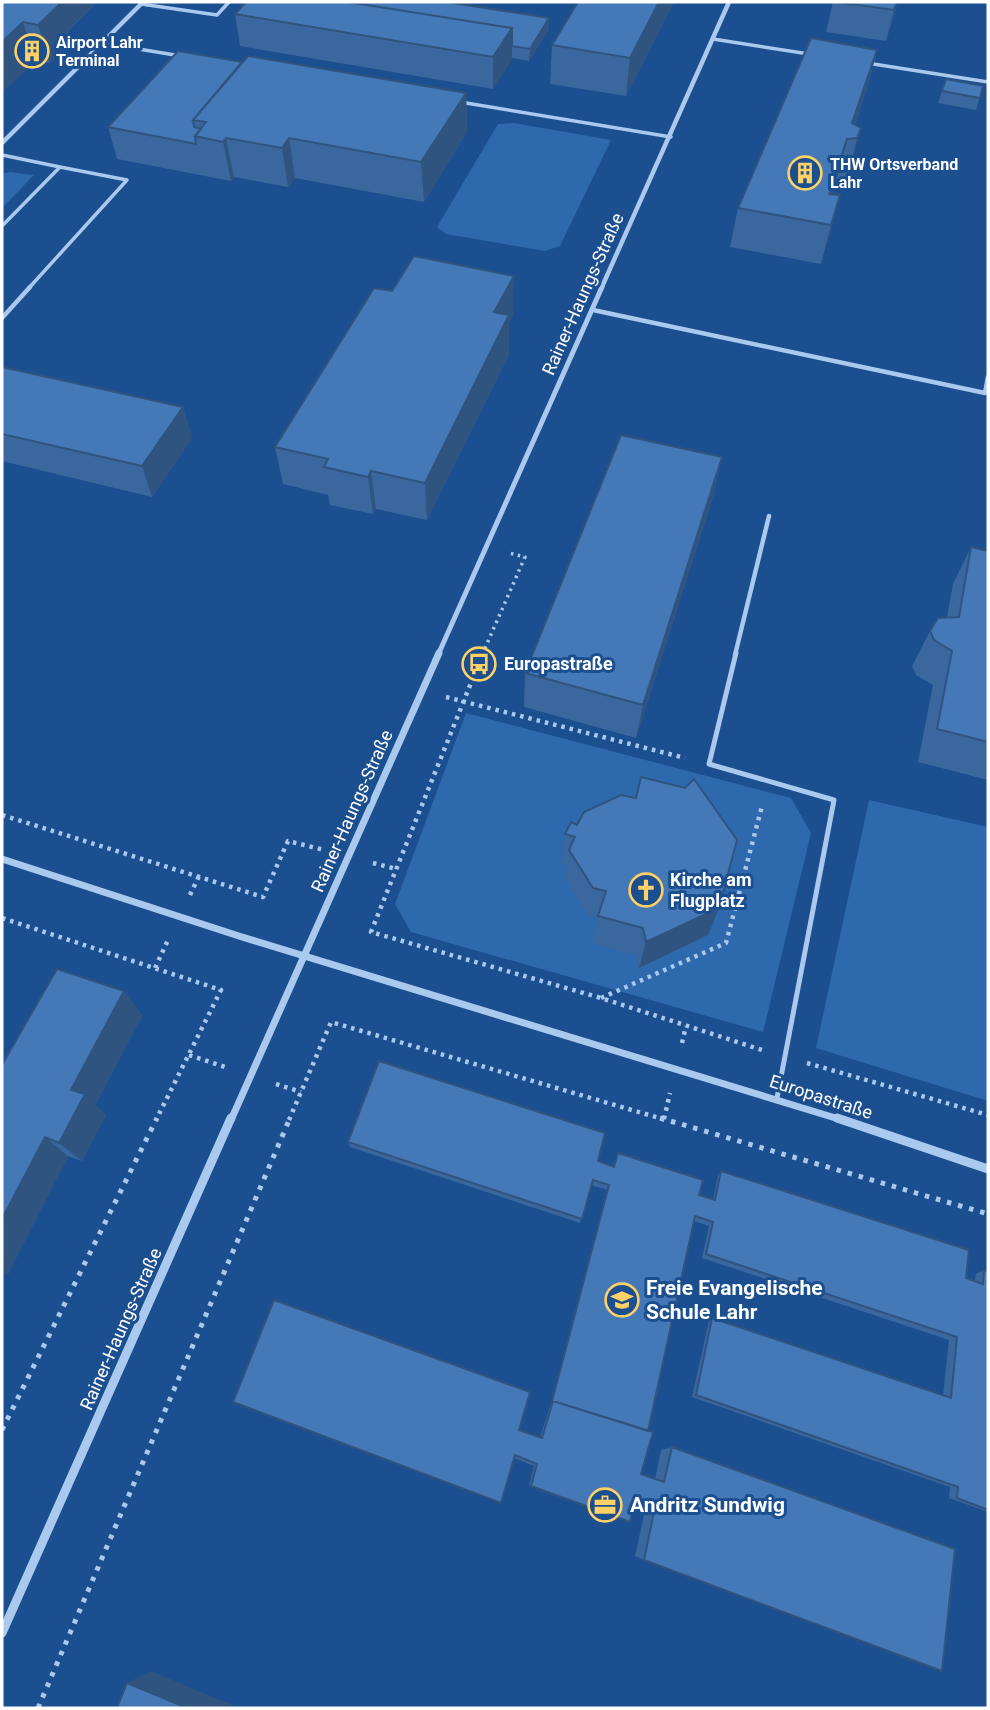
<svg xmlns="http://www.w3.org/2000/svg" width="990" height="1710" font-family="Roboto,sans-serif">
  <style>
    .green { fill: #2e69ad }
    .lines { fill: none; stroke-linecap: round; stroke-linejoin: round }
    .path-far2 { stroke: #a9c9ee; stroke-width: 3.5; stroke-dasharray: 2.5 4.5; stroke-linecap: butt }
    .path-far1 { stroke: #a9c9ee; stroke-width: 4.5; stroke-dasharray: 3.5 5; stroke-linecap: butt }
    .path { stroke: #a9c9ee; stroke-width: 5; stroke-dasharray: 4.5 7; stroke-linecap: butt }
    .service-far2 { stroke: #a9c9ee; stroke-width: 3.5 }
    .service-far1 { stroke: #a9c9ee; stroke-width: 4.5 }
    .service { stroke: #a9c9ee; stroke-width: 5 }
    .minor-far3 { stroke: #a9c9ee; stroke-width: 4.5 }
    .minor-far2 { stroke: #a9c9ee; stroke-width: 5 }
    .minor-far1 { stroke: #a9c9ee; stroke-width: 7 }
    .minor { stroke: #a9c9ee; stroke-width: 9 }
    .wall { fill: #3a679d }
    .shaded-wall { fill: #305480 }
    .building { fill: #4478b7; stroke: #305480; stroke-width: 2 }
    .labels { text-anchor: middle; stroke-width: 6; stroke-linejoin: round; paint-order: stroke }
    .far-poi-label { font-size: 16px; font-weight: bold; fill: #fff; stroke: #1b4f8f; text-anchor: start }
    .street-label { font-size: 18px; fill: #fff; stroke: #1b4f8f }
    .poi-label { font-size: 18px; font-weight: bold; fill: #fff; stroke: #1b4f8f; text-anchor: start }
    .near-poi-label { font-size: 21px; font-weight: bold; fill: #fff; stroke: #1b4f8f; text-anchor: start }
  </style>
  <rect width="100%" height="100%" fill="#1b4f8f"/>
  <path class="green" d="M514 123 611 140 560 246 545 251 446 234 437 227 498 124Z
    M10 172 34 175 2 208V174Z
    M466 713 791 798 811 833 763 1032 411 932 395 904Z
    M869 800 988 827V1101L816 1048Z"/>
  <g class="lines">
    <path class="path-far2" d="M482 655 525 557 509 553"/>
    <path class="path-far1" d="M483 653 371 932 601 998 762 1050
      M446 697 685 758
      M2 815 263 897 288 841 324 850
      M373 863 396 869
      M190 895 199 876
      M2 918 221 990 156 1120
      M155 968 168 940
      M601 998 726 943 762 806
      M682 1043 686 1026
      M189 1055 228 1068
      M807 1063 988 1115
      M276 1084 301 1092
      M664 1119 670 1093
      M289 1120 331 1022 666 1120"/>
    <path class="path" d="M660 1118 988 1214
      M2 1430 157 1118
      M38 1708 290 1118"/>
    <path class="service-far2" d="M141 4 217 15 229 2
      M713 39 809 54
      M102 43 181 56
      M867 63 988 82
      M460 102 671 137
      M2 155 60 167 2 226
      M28 289 127 180 60 167"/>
    <path class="service-far1" d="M593 310 985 393 988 377
      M2 318 30 287
      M735 655 769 516"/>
    <path class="service" d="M736 653 709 764 834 800 777 1098"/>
    <path class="minor-far3" d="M2 143 143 2
      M601 289 729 2"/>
    <path class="minor-far2" d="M438 655 602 287"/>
    <path class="minor-far1" d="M2 859 242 937 842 1120
      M231 1120 439 653"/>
    <path class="minor" d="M837 1118 988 1169
      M2 1633 231 1118"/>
  </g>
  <path class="wall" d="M2 2H98L69 30 72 42 50 63 36 61Z
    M674 2 626 96 550 84 552 45Z
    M833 2H898L886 41 826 32Z
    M235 14 549 29 529 61 512 58 493 89 240 46Z
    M877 50 867 89 855 125 861 128 850 168 847 178H837L832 194 840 195 821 264 730 247 738 208Z
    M242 62 466 93 467 132 424 202 295 178 288 187 234 177 231 181 117 159 108 127Z
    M946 79 983 86 976 110 938 103Z
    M513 315 509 322V354L427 520 376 509 373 514 330 505 328 495 283 484 275 447Z
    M2 367 183 407 192 438 152 497 2 461Z
    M714 494 636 738 524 707 525 673Z
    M971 547 988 551V780L918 762 933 685 916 675 912 666 930 631 947 617 953 584Z
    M577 825 708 935 639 968 636 955 593 943 598 918 588 916 566 879 567 866 562 864 565 834Z
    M124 991 142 1016 95 1105 106 1115 82 1161 68 1156 8 1274 2 1272V1062L3 1063Z
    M348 1142 598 1161 713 1199 718 1176 721 1171 966 1278 975 1281 976 1274 984 1270 988 1271V1512L949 1498 950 1487 692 1397 709 1321 712 1318 943 1396 949 1340 702 1258 709 1226 694 1221 648 1431 641 1474 655 1479 661 1450 672 1447 955 1549 644 1560 635 1556 646 1506 635 1502 630 1522 622 1520 529 1486 534 1466 514 1458 519 1430 540 1437 550 1407 607 1190 591 1185 580 1223 350 1147Z"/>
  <path class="shaded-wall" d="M47 2H98L69 29 72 42 50 63 38 25Z
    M659 2H674L626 96 630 58Z
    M897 2H898L886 41 894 10Z
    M549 18V29L529 61 530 49Z
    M23 22 36 61 2 93V42Z
    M512 28V60L493 89V57Z
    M877 50 867 89 850 139 852 123Z
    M466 93 467 132 424 202 421 162Z
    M861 128 850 168 847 178 857 138Z
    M226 138 234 177 231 181 223 142Z
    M289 138 295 178 288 187 282 148Z
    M847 139 837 178 822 223 829 194Z
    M840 195 830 235 821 264 831 225Z
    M514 276 513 315 509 322V354L427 520 425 483 494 312Z
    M183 407 192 438 152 497 142 466Z
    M722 457 714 494 636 738 643 705Z
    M371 471 376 509 373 514 368 477Z
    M719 908 708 935 639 968 646 942Z
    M124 991 142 1016 95 1105 106 1115 82 1161 59 1143 71 1090Z
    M45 1137 68 1156 8 1274 2 1272V1219Z
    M151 1671 239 1708H187L127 1683Z"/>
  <path class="building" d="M2 2H52L61 3 38 25 23 22 2 42Z
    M246 2H348L512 28 493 57 235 14Z
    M348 2H447L549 18 530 49 512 46V28Z
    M578 2H659L630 58 552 45Z
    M837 2H897L894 10Z
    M811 38 877 50 852 123 861 128 857 138 847 139 829 194 840 195 831 225 738 208Z
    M178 51 242 62 193 120 194 127 201 129 195 136 196 144 108 127Z
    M248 56 466 93 421 162 289 138 282 148 226 138 223 142 195 136 206 122 193 120Z
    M946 79 983 86 980 98 942 91Z
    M414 256 514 276 494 312 509 315 425 483 371 471 368 477 324 467 328 459 275 447 374 288 392 291Z
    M2 367 183 407 142 466 2 434Z
    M621 435 722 457 643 705 525 673Z
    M971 547 988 551V742L937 729 952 651 934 640 930 631 938 618 959 617Z
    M641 777 685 788 694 779 737 840 719 908 646 942 643 928 598 916 606 891 593 888 569 850 575 837 565 834 571 822 577 825 584 812 621 795 636 798Z
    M57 969 124 991 71 1090 85 1094 59 1143 45 1137 2 1219V1062L3 1063Z
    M379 1061 605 1133 598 1161 614 1167 618 1153 703 1180 699 1195 715 1200 721 1171 969 1250 966 1278 983 1284 984 1270 988 1271V1510L957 1498 958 1487 696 1395 712 1318 951 1398 957 1337 706 1254 713 1222 695 1216 648 1431 553 1401 551 1405 609 1185 593 1180 582 1219 348 1142Z
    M274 1300 530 1392 519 1430 542 1438 553 1401 653 1432 641 1474 664 1482 672 1447 955 1549 942 1671 644 1560 655 1507 635 1499 630 1522 531 1486 537 1464 515 1455 501 1503 233 1402Z
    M127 1683 187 1708H117Z"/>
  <defs>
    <symbol id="building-ring" viewBox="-11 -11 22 22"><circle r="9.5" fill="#1b4f8f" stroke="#ffd166" stroke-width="1.5"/><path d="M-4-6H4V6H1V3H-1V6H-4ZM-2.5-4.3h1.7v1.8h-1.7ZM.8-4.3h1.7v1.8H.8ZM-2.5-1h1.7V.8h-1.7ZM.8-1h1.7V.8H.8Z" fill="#ffd166"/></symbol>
    <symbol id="bus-ring" viewBox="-11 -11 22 22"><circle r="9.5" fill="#1b4f8f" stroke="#ffd166" stroke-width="1.5"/><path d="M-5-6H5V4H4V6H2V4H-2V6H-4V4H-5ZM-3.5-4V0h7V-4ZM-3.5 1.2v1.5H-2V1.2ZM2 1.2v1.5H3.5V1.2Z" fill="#ffd166"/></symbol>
    <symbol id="church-ring" viewBox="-11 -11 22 22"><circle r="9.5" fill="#1b4f8f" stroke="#ffd166" stroke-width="1.5"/><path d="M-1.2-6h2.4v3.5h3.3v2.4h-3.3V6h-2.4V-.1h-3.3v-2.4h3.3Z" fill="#ffd166"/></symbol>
    <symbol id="school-ring" viewBox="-11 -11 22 22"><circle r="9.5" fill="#1b4f8f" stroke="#ffd166" stroke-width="1.5"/><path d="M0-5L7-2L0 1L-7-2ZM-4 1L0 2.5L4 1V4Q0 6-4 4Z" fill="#ffd166"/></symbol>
    <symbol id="office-ring" viewBox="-11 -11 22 22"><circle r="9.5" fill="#1b4f8f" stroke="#ffd166" stroke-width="1.5"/><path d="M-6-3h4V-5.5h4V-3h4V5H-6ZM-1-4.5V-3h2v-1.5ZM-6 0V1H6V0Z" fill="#ffd166"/></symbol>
  </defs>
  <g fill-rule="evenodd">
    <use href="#building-ring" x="13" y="32" width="38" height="38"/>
    <use href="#building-ring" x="786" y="154" width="38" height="38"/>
    <use href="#bus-ring" x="460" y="645" width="38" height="38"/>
    <use href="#church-ring" x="627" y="871" width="38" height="38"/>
    <use href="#school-ring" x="603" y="1281" width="38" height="38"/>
    <use href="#office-ring" x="586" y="1486" width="38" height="38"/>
  </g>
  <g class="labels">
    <g class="far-poi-label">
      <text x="56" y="48">Airport Lahr<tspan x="56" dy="18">Terminal</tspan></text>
      <text x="830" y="170">THW Ortsverband<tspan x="830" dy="18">Lahr</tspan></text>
    </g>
    <g class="street-label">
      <text transform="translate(583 294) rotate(-66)" y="6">Rainer-Haungs-Straße</text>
      <text transform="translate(352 811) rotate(-66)" y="6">Rainer-Haungs-Straße</text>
      <text transform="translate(821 1097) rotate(18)" y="6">Europastraße</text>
      <text transform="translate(121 1329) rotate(-66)" y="6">Rainer-Haungs-Straße</text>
    </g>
    <g class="poi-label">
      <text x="504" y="670">Europastraße</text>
      <text x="670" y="886">Kirche am<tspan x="670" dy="21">Flugplatz</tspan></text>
    </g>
    <g class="near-poi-label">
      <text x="646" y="1295">Freie Evangelische<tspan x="646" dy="24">Schule Lahr</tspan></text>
      <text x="630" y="1512">Andritz Sundwig</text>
    </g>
  </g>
  <rect width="990" height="1710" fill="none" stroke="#ffffff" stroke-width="7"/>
</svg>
